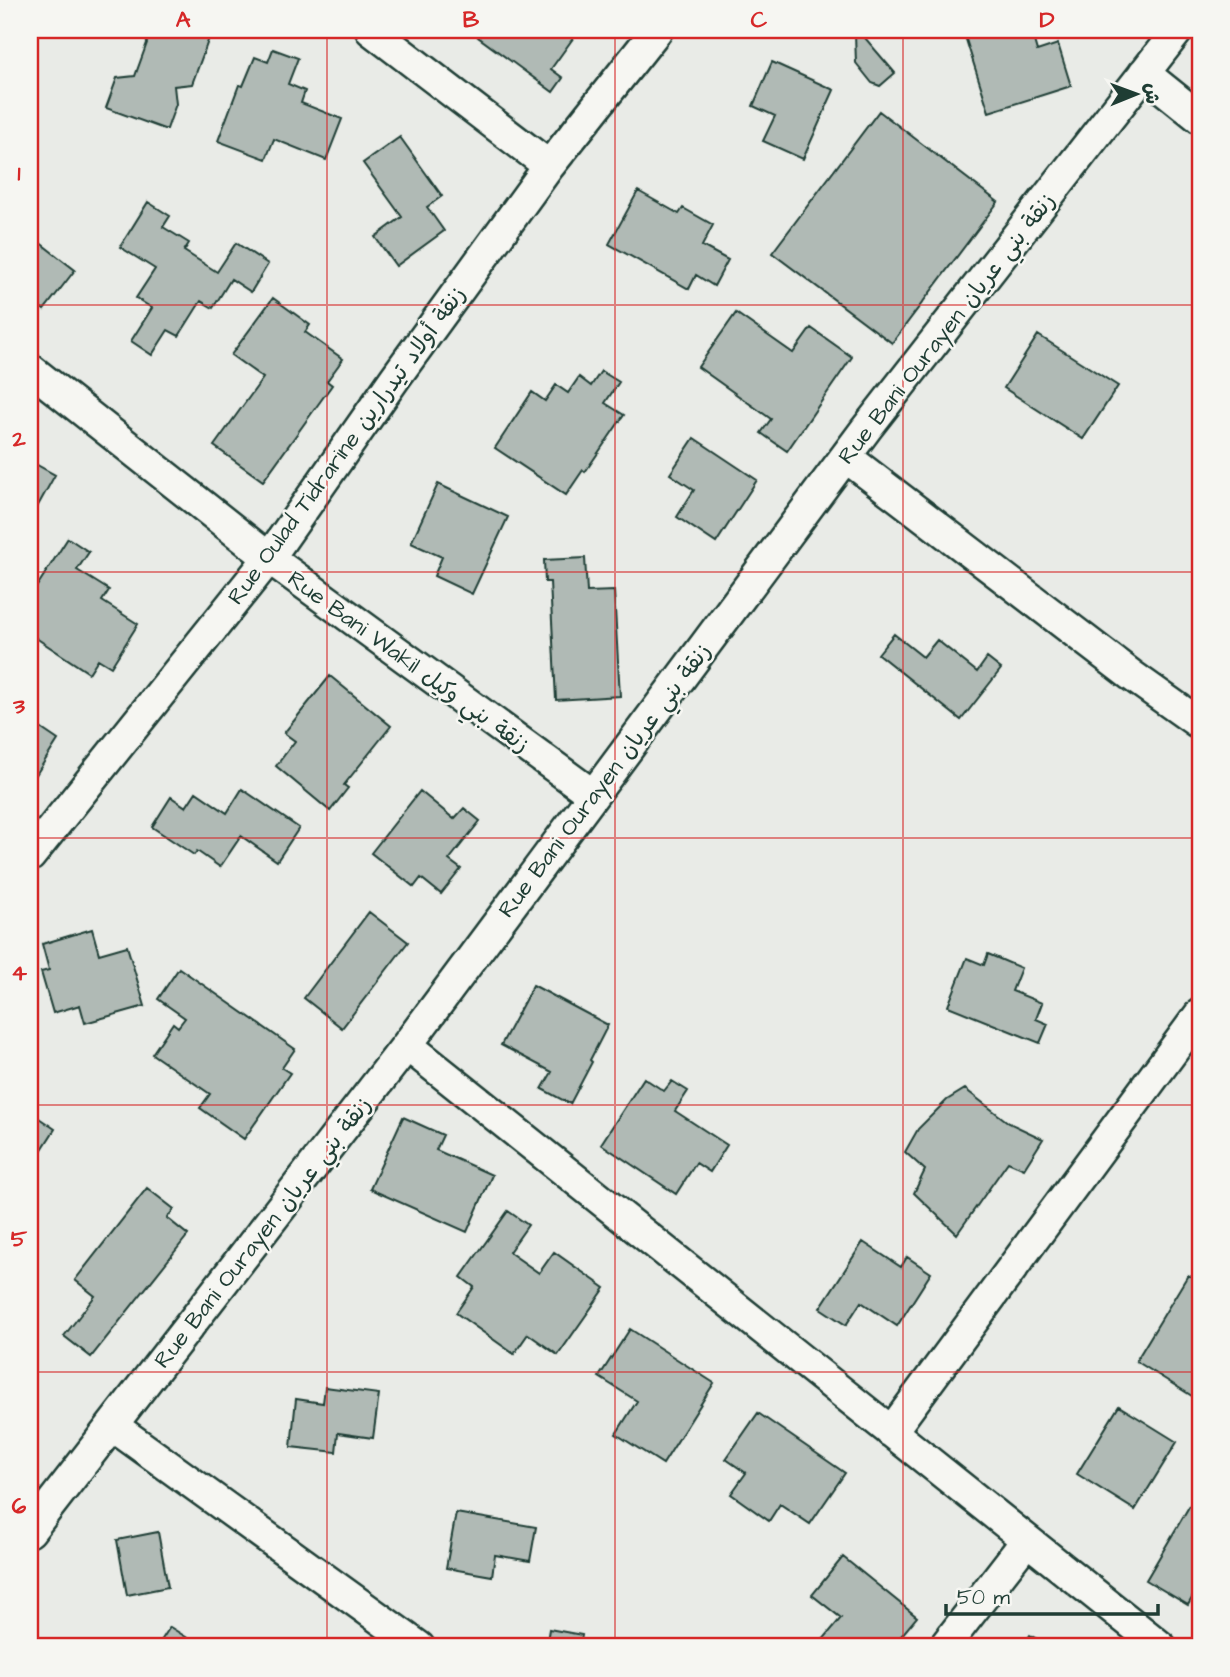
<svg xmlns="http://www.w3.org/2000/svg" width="1230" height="1677" font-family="'Architects Daughter','Playpen Sans Arabic',sans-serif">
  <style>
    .building { fill: #b0bab5; stroke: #1f3d34; stroke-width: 2 }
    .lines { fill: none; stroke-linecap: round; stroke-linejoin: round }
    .minor-casing { stroke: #1f3d34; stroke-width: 35 }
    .minor { stroke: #f6f6f2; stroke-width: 30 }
    .grid { fill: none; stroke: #d62828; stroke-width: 2; stroke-opacity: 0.55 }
    .labels { text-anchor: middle; stroke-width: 5; stroke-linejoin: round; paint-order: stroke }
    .street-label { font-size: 23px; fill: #1f3d34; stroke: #f6f6f2 }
    .neatline { fill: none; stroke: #d62828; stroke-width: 2.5 }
    .grid-label { font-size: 23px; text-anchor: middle; font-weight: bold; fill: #d62828 }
  </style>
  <rect width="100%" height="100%" fill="#e9ebe7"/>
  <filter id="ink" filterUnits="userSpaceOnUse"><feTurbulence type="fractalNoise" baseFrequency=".0143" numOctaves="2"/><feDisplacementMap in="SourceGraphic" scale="14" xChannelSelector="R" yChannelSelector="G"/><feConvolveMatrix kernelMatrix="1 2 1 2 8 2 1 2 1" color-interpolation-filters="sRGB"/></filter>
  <g filter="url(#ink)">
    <path class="building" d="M145 30H212L192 84 174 86 176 104 167 129H164L106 108 117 78 135 76 147 43Z
      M484 30H579L551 69 563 78 553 92 478 37Z
      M842 30H875L865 38 895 73 880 86 872 83 856 63 855 34Z
      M963 30H1016L1017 33 1031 30 1037 51 1058 44 1071 86 989 112Z
      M273 49 298 58 288 84 305 91 301 103 342 119 326 160 274 139 266 159 218 141 239 85 243 86 255 57 268 62Z
      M772 62 834 90 803 159 763 141 775 116 753 106Z
      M879 111 998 202 892 343 772 253Z
      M400 137 442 196 427 207 444 231 396 266 375 237 402 217 363 163Z
      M638 191 679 214 683 208 713 225 702 246 728 260 714 286 696 275 689 289 609 244Z
      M148 202 170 216 163 227 189 243 184 251 217 272 236 243 268 264 251 292 231 279 213 308 201 301 179 336 168 330 152 355 131 341 152 308 136 298 155 269 120 247Z
      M30 235 75 270 44 310 30 299Z
      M273 298 310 325 305 332 343 359 327 381 332 385 263 481 214 446 263 378 231 355Z
      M736 313 793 353 811 328 852 357 787 451 761 433 771 419 698 367Z
      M1038 335 1118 386 1083 439 1004 388Z
      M601 371 619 382 605 403 624 415 585 472 583 470 566 495 495 448 532 392 545 401 556 385 568 393 579 377 591 386Z
      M694 438 757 480 716 543 677 517 694 490 670 474Z
      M30 461 55 475 30 520Z
      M438 484 508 517 472 594 434 576 442 557 411 543Z
      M68 538 89 552 77 570 109 590 102 601 138 624 111 667 98 659 89 673 30 634V597Z
      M585 558 587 592 614 591 620 696 556 700 550 582H545L544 560Z
      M894 634 923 657 937 640 977 672 987 658 1001 669 961 720 878 654Z
      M330 676 391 726 344 785 348 788 330 811 276 766 295 741 284 733Z
      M30 721 58 740 32 781 30 780Z
      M242 789 299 828 277 861 241 836 220 867 197 851 194 855 152 827 171 797 186 807 196 792 227 813Z
      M420 791 454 819 464 808 480 821 449 860 461 869 441 894 421 878 414 887 371 853Z
      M369 912 408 942 342 1028 304 998Z
      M92 929 99 954 127 946 145 1006 85 1023 80 1005 53 1013 41 972 49 970 42 944Z
      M988 954 1021 968 1012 991 1042 1003 1036 1019 1048 1024 1040 1043 948 1006 967 958 984 965Z
      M179 968 295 1049 282 1068 290 1073 244 1139 200 1108 210 1094 152 1054 173 1023 178 1027 185 1018 158 999Z
      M533 985 608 1025 590 1060 592 1062 570 1104 542 1089 552 1072 501 1045Z
      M644 1078 664 1091 672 1081 688 1091 675 1111 727 1145 710 1172 696 1163 676 1194 601 1144Z
      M965 1089 1009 1123 1043 1139 1024 1169 1008 1162 957 1234 914 1193 925 1170 905 1152 918 1129 947 1100Z
      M30 1112 55 1129 30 1168Z
      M403 1117 443 1135 436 1150 492 1175 467 1232 370 1189Z
      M147 1188 174 1209 167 1218 188 1235 91 1357 64 1336 95 1296 75 1280Z
      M508 1211 528 1225 509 1252 539 1273 554 1252 605 1288 558 1355 528 1334 514 1354 456 1313 474 1287 461 1277Z
      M863 1242 901 1267 907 1257 931 1273 897 1326 861 1302 846 1325 820 1308Z
      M1188 1275 1200 1282V1401L1136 1361Z
      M630 1329 714 1383 663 1464 616 1434 637 1401 599 1377Z
      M325 1387 379 1394 373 1438 338 1433 336 1452 291 1447 296 1399 323 1403Z
      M1119 1406 1177 1442 1135 1510 1077 1474Z
      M758 1413 845 1473 810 1524 780 1504 769 1521 731 1494 746 1473 726 1459Z
      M1190 1505 1200 1511V1587L1199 1586 1188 1605 1146 1580Z
      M456 1513 536 1527 530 1561 495 1555 492 1576 446 1568Z
      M158 1532 168 1587 127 1595 117 1540Z
      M843 1557 917 1617 892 1647H817L841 1618 812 1595Z
      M170 1627 202 1647H157Z
      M549 1629 582 1635 580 1647H546Z
      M1030 1635 1051 1647H1023Z
      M597 1642 663 1643V1647H597Z"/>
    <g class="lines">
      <defs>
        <path id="minor" d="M371 30 549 166
          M1144 73 1200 118
          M30 369 269 558 593 795
          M846 457 1131 675 1200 724
          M30 856 269 558 395 378 549 166 657 30
          M407 1045 1161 1647
          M113 1426 419 1647
          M891 1432 1200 1014
          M30 1531 407 1045 866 429 1178 30
          M944 1647 1027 1540"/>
      </defs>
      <use href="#minor" class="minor-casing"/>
      <use href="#minor" class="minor"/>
    </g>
  </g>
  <path class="grid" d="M327 30V1647M615 30V1647M903 30V1647M30 305H1200M30 572H1200M30 838H1200M30 1105H1200M30 1372H1200"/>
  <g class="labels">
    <g class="street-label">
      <text transform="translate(946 328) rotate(-52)" y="8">Rue Bani Ourayen زنقة بني عريان</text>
      <text transform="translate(346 445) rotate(-54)" y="8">Rue Oulad Tidrarine زنقة أولاد تيدرارين</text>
      <text transform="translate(409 661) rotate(36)" y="8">Rue Bani Wakil زنقة بني وكيل</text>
      <text transform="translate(604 780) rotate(-53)" y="8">Rue Bani Ourayen زنقة بني عريان</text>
      <text transform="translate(262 1232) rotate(-52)" y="8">Rue Bani Ourayen زنقة بني عريان</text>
    </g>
  </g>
  <rect width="1230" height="1677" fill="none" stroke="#f6f6f2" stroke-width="77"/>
  <g transform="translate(1136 94) rotate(89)" stroke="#f6f6f2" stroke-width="5" paint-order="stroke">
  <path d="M0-5L12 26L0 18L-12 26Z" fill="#1f3d34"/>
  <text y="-10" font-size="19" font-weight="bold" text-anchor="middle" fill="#1f3d34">ش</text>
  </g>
  <path d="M946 1604v10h212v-10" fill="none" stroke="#1f3d34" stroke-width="3.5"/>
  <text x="957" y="1604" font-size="21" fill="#1f3d34" stroke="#f6f6f2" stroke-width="5" paint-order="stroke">50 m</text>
  <rect x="38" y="38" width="1154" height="1600" class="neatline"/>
  <g class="grid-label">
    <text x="183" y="27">A</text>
    <text x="471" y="27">B</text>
    <text x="759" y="27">C</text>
    <text x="1047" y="27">D</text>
    <text x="19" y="180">1</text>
    <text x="19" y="446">2</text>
    <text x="19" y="713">3</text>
    <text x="19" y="980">4</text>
    <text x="19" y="1246">5</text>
    <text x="19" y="1513">6</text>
  </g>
</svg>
